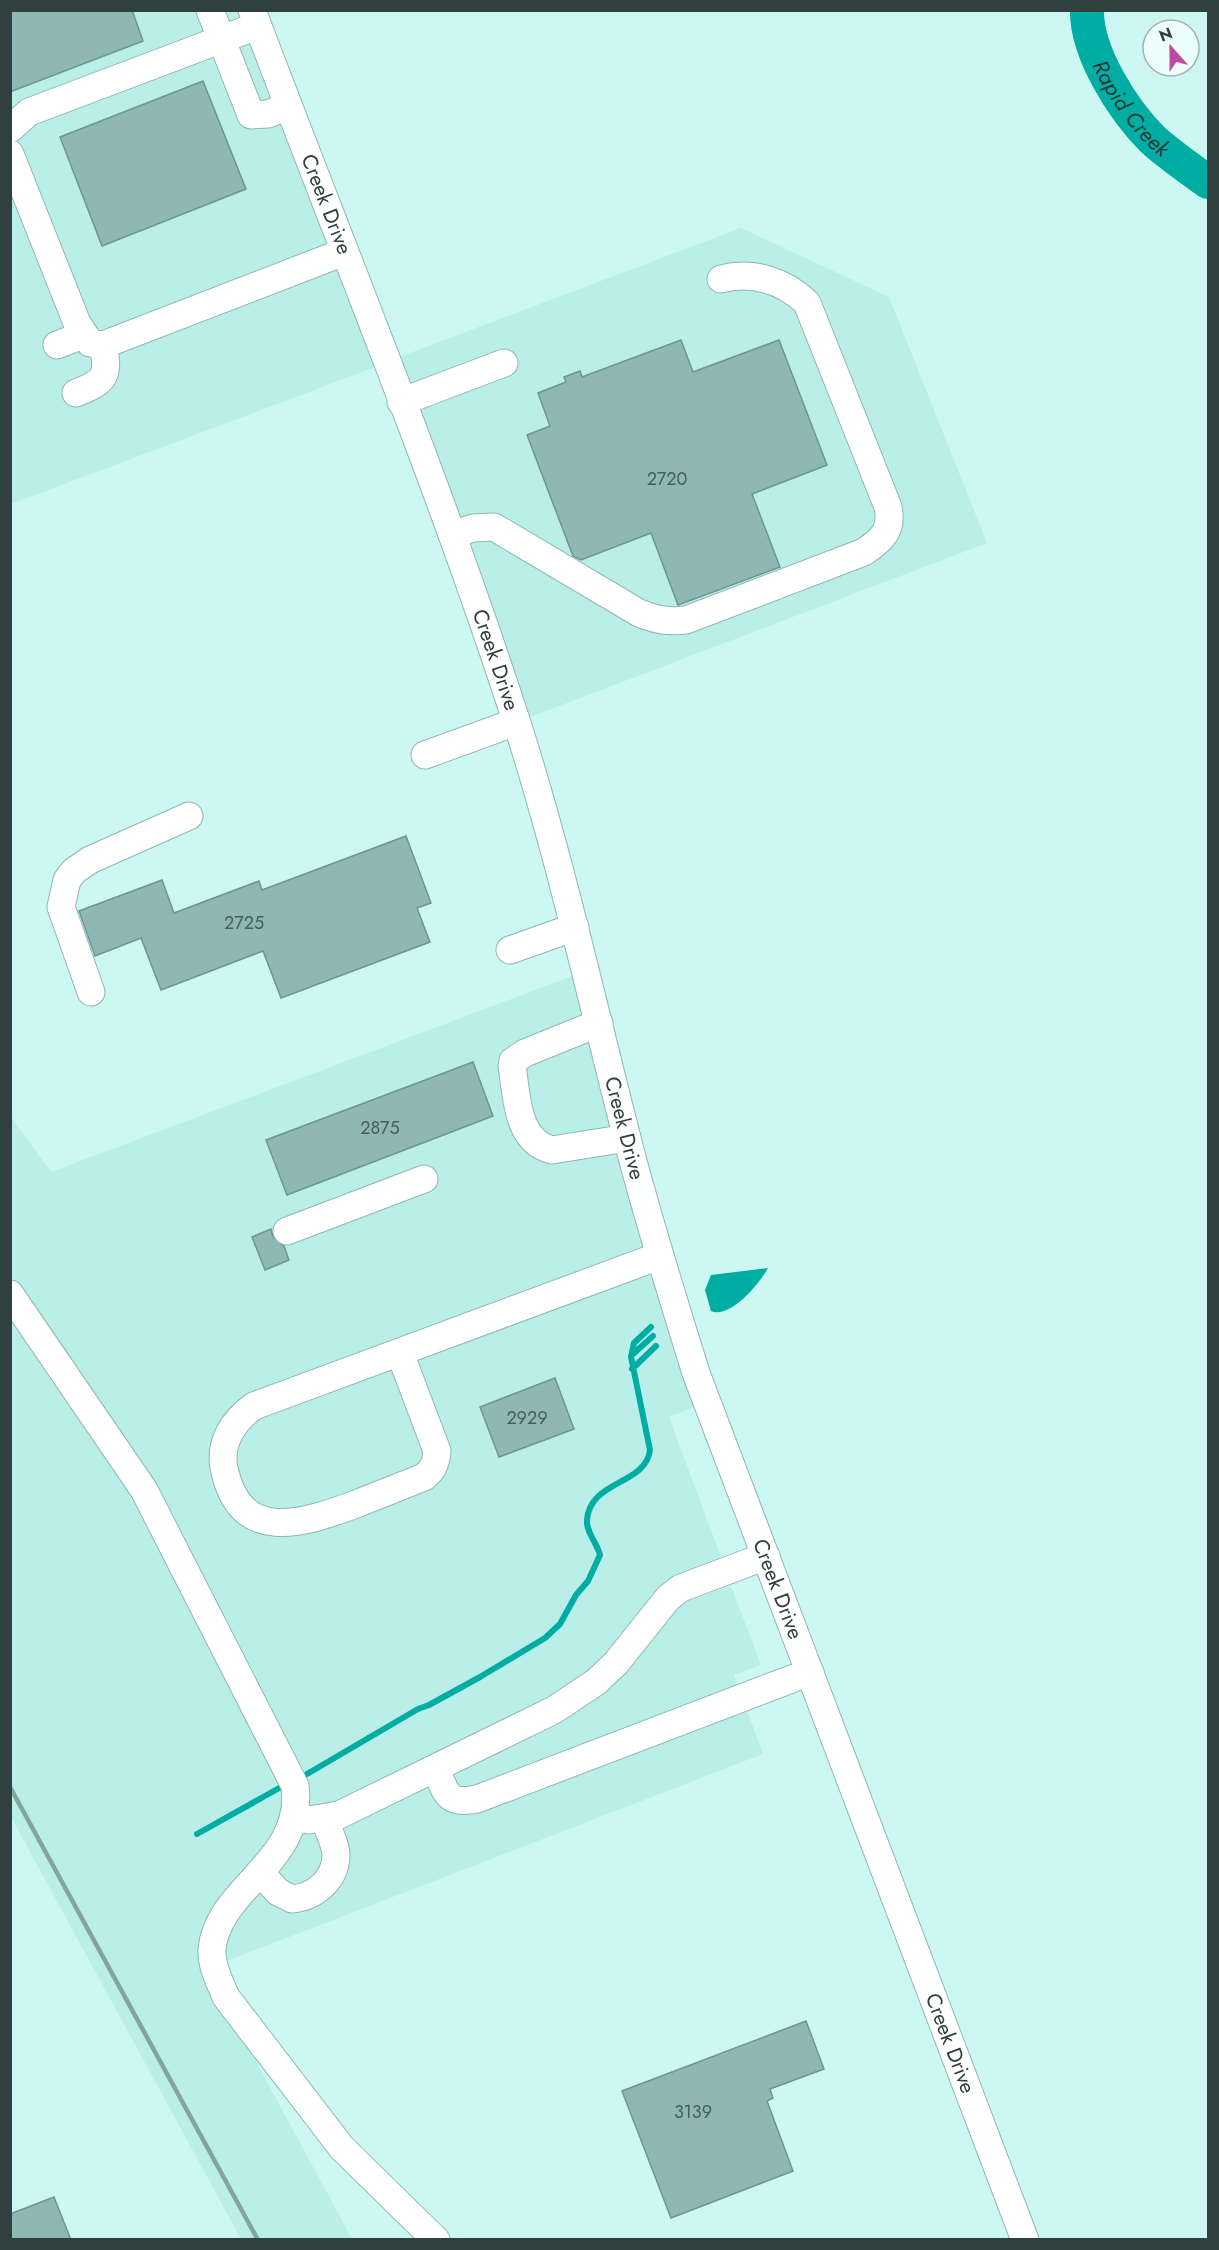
<svg xmlns="http://www.w3.org/2000/svg" width="1219" height="2250" font-family="Jost,sans-serif">
  <style>
    .built { fill: #baeee8 }
    .water { fill: #00ada3 }
    .lines { fill: none; stroke-linecap: round; stroke-linejoin: round }
    .stream { stroke: #00ada3; stroke-width: 6 }
    .river { stroke: #00ada3; stroke-width: 34 }
    .building { fill: #8fb8b4; stroke: #6e9591; stroke-width: 1.5 }
    .minor-casing { stroke: #8fb7b3; stroke-width: 29 }
    .minor { stroke: #fff; stroke-width: 27 }
    .rail { stroke: #85a3a0; stroke-width: 4.5 }
    .labels { text-anchor: middle; stroke-width: 6; stroke-linejoin: round; paint-order: stroke }
    .number-label { font-size: 18px; fill: #485e5c }
    .street-label { font-size: 21px; fill: #30403f; stroke: #eefefc }
    .water-label { font-size: 22px; font-style: italic; fill: #223937; stroke: #eefefc }
  </style>
  <rect width="100%" height="100%" fill="#cdf7f2"/>
  <path class="built" d="M252 10 386 362 741 228 889 297 987 543 517 722 386 363 11 504V11Z
    M586 971 707 1402 669 1417 721 1557 694 1567 704 1595 731 1586 761 1665 734 1675 763 1754 206 1969 352 2239H241L11 1817 10 1116 51 1172Z"/>
  <path class="water" d="M768 1268C759 1284 730 1319 711 1311L705 1290 711 1275Z"/>
  <g class="lines">
    <path class="stream" d="M633 1354 653 1336
      M632 1369 656 1346
      M307 1774 418 1709 429 1705 480 1677 545 1638 560 1624 576 1595 588 1581 600 1555C597 1543 586 1532 587 1520 590 1480 646 1485 650 1450L631 1357 634 1343 651 1327
      M197 1834 281 1787"/>
    <path class="river" id="s1" d="M1087 10C1086 53 1124 111 1153 140 1170 155 1190 169 1208 182"/>
  </g>
  <path class="building" d="M10 10H132L143 41 10 92Z
    M203 81 246 189 102 246 60 137Z
    M681 340 693 372 779 340 827 465 752 494 780 567 678 605 651 533 581 560 573 556 527 435 550 426 538 393 566 382 564 377 580 371 582 377Z
    M406 836 431 903 417 908 430 942 281 998 263 951 161 990 141 938 95 956 79 911 162 880 174 913 259 881 262 890Z
    M473 1062 493 1116 287 1195 266 1140Z
    M271 1229 273 1237 284 1246 289 1260 265 1270 252 1237Z
    M555 1378 574 1429 499 1457 480 1407Z
    M806 2021 824 2069 770 2089 773 2098 767 2101 793 2171 671 2218 622 2091Z
    M54 2197 71 2240H10V2214Z"/>
  <g class="lines">
    <defs>
      <g id="minor">
        <path d="M210 10 251 115 268 114 288 106"/>
        <path id="s2" d="M252 10C341 246 438 480 516 720 560 857 591 998 627 1138 647 1217 672 1295 696 1373L1025 2240"/>
        <path d="M10 129 29 112 257 26"/>
        <path d="M10 154 77 323 90 343 103 345 344 252"/>
        <path d="M57 345 83 335"/>
        <path d="M76 393C104 382 110 377 103 345"/>
        <path d="M401 402 504 363"/>
        <path d="M452 535 473 528 494 527 639 613C656 620 668 622 686 620L864 552C882 540 893 530 888 507L807 303C783 280 752 271 721 279"/>
        <path d="M425 755 516 722"/>
        <path d="M510 950 575 927"/>
        <path d="M91 992 61 907 67 880 74 871 90 860 189 816"/>
        <path d="M599 1023 525 1053 513 1061 512 1066C517 1096 516 1141 552 1150L627 1138"/>
        <path d="M287 1231 424 1179"/>
        <path d="M10 1294 144 1490 295 1786C305 1862 218 1887 212 1949 211 1966 220 1982 226 1997L342 2148 436 2240"/>
        <path d="M400 1353 437 1451C436 1463 433 1470 424 1477 401 1486 379 1495 356 1504 302 1524 240 1545 224 1468 219 1442 234 1420 254 1406L659 1256"/>
        <path d="M436 1768C446 1794 447 1805 477 1799L810 1672"/>
        <path d="M295 1817 309 1820 339 1815 554 1710 596 1682 616 1663 668 1598 681 1588 766 1556"/>
        <path d="M260 1872 278 1892 292 1899C315 1897 335 1880 336 1856 336 1844 328 1830 324 1819"/>
      </g>
    </defs>
    <use href="#minor" class="minor-casing"/>
    <use href="#minor" class="minor"/>
    <path class="rail" d="M10 1787 258 2240"/>
  </g>
  <g class="labels">
    <g class="number-label">
      <text x="667" y="485">2720</text>
      <text x="244" y="929">2725</text>
      <text x="380" y="1134">2875</text>
      <text x="527" y="1424">2929</text>
      <text x="693" y="2118">3139</text>
    </g>
    <g class="street-label">
      <text dy="7" stroke="none"><textPath href="#s2" startOffset="208">Creek Drive</textPath></text>
      <text dy="7" stroke="none"><textPath href="#s2" startOffset="694">Creek Drive</textPath></text>
      <text dy="7" stroke="none"><textPath href="#s2" startOffset="1180">Creek Drive</textPath></text>
      <text dy="7" stroke="none"><textPath href="#s2" startOffset="1666">Creek Drive</textPath></text>
      <text dy="7" stroke="none"><textPath href="#s2" startOffset="2152">Creek Drive</textPath></text>
    </g>
    <g class="water-label">
      <text dy="8" stroke="none"><textPath href="#s1" startOffset="110">Rapid Creek</textPath></text>
    </g>
  </g>
  <rect width="1219" height="2250" fill="none" stroke="#30403f" stroke-width="24"/>
  <g transform="translate(1171 48) rotate(339)"><circle r="28" fill="#eefefc" stroke="#a2b2b0" stroke-width="1.5"/>
  <path d="M0-4.5L10 22L0 15L-10 22Z" fill="#bd49a2"/>
  <text y="-9" font-size="16" font-weight="bold" text-anchor="middle" fill="#30403f">N</text>
  </g>
</svg>
